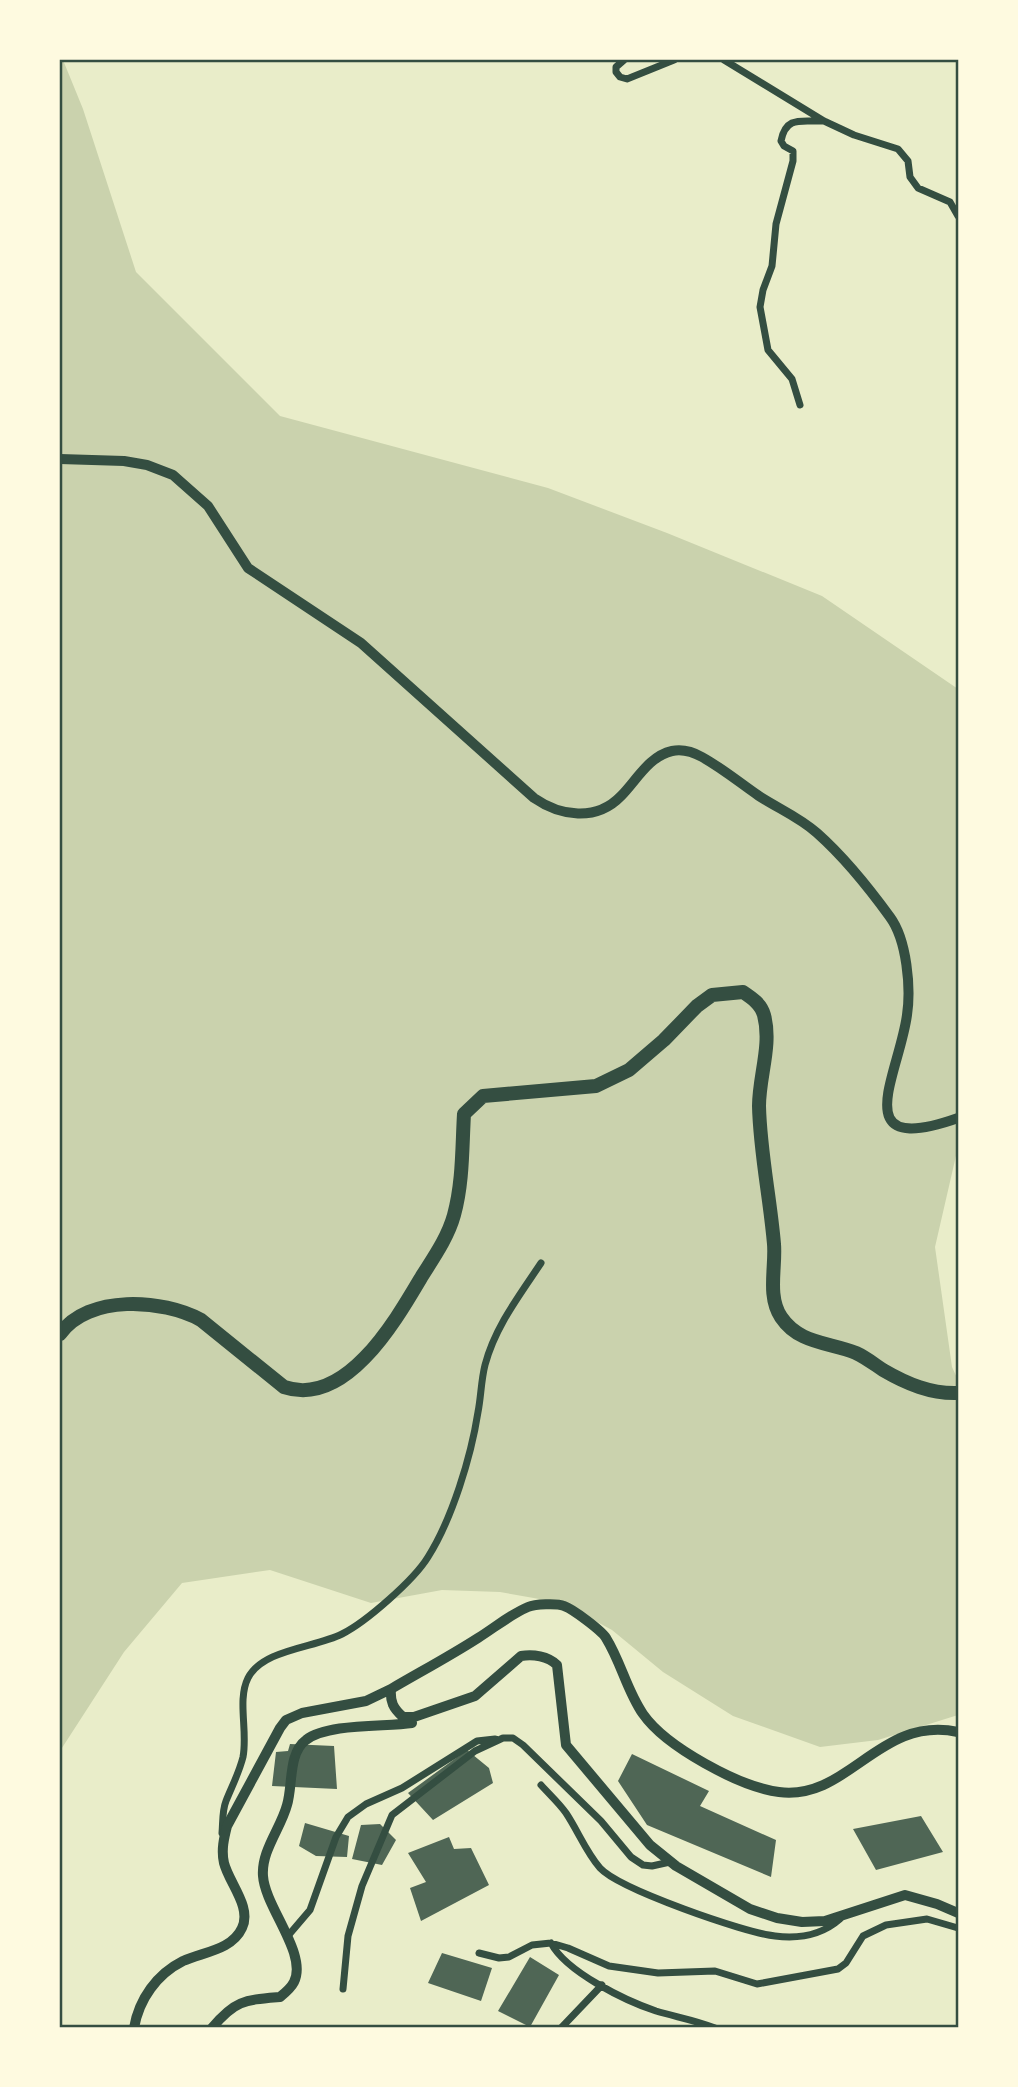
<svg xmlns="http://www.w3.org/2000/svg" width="1018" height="2087" font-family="Georgia,serif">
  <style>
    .green { fill: #cad2ad }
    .building { fill: #4f6655 }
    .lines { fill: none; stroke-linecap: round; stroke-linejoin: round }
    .minor { stroke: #344e41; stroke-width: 7 }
    .tertiary { stroke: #344e41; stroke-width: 10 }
    .trunk { stroke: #344e41; stroke-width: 14 }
    .neatline { fill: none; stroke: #344e41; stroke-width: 2.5 }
  </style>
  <rect width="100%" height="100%" fill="#e9edc9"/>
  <path class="green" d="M60 60H63L83 109 136 272 280 416 548 488 667 533 822 596 958 689V1147L935 1247 952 1367 958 1380V1715L878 1740 820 1747 733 1716 663 1672 612 1630 562 1603 500 1592 442 1590 371 1603 270 1570 182 1583 124 1652 60 1751Z"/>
  <path class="building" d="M290 1744 334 1746 337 1789 272 1786 276 1752 288 1751Z
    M467 1750 489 1768 493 1783 433 1820 408 1793Z
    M632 1754 709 1791 700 1806 776 1840 771 1877 647 1825 618 1781Z
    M921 1816 943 1852 876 1870 853 1829Z
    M305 1823 349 1836 347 1857 316 1856 299 1846Z
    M380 1824 396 1840 382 1865 352 1859 361 1825Z
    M449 1837 454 1849 471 1848 489 1885 421 1921 410 1888 426 1882 408 1853Z
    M442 1953 492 1968 481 2001 428 1983Z
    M530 1957 559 1975 530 2027 498 2011Z"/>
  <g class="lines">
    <path class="minor" d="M624 60 616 67V72L620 77 627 79 674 60
      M724 60 824 121 854 135 898 149 908 161 910 177 918 188 950 202 958 216
      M800 405 792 379 768 350 760 307 763 290 772 266 776 224 793 161V151L784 146 781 141C786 115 802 122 824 121
      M541 1785C549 1794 559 1803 566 1813 578 1831 586 1852 600 1868 619 1889 745 1933 775 1936 799 1939 822 1935 840 1919
      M222 1833C223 1822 222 1811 226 1801 232 1786 239 1773 243 1757 248 1731 237 1700 248 1678 263 1649 314 1648 342 1634 366 1622 414 1580 428 1557 452 1519 471 1457 478 1412 481 1397 481 1381 485 1365 495 1327 519 1296 541 1263
      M287 1937 310 1910 336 1837 348 1817 366 1804 402 1788 477 1741 495 1739
      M551 1943C566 1972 626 2001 656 2011 676 2017 695 2020 715 2028
      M479 1953 499 1958 509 1957 532 1945 551 1943 568 1948 609 1966 658 1973 715 1971 757 1984 838 1969 846 1963 863 1936 886 1925 927 1919 958 1928
      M343 1989 348 1936 362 1886 392 1815 475 1751 503 1738H513L523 1745 601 1821 631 1857 643 1865 652 1866 670 1862
      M561 2028 602 1985"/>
    <path class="tertiary" d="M60 459 124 461 147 465 173 475 208 506 248 568 361 643 534 798C560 816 596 822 621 796 636 781 649 756 672 751 682 749 693 752 702 757 722 768 740 783 759 796 779 809 799 817 817 833 844 857 869 888 890 917 907 940 911 988 907 1015 899 1075 845 1158 958 1118
      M958 1732C879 1715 849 1801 779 1792 740 1787 666 1747 643 1714 627 1691 621 1662 606 1638 602 1631 573 1609 564 1606 557 1603 535 1604 528 1607 511 1614 494 1628 478 1638 450 1656 420 1672 391 1689 390 1702 393 1708 403 1717H414L475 1696 521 1656C533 1654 548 1656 557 1665L566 1745 650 1845 676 1866 750 1909 777 1918 802 1922 825 1921 905 1895 937 1904 958 1913
      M134 2028C139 1999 157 1974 183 1961 203 1952 232 1950 242 1928 252 1907 229 1883 224 1863 221 1850 224 1838 227 1826L280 1728 286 1720 302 1713 366 1701 391 1689
      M212 2028C235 2000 245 2000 280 1997 285 1993 291 1988 294 1982 308 1954 265 1907 263 1876 261 1851 281 1828 287 1805 293 1786 288 1753 306 1740 328 1723 385 1727 412 1723"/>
    <path class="trunk" d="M60 1334C88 1294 163 1299 201 1320L284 1387C346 1408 396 1320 422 1276 434 1257 448 1237 454 1215 463 1182 462 1148 464 1114L483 1096 596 1086 629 1070 664 1040 697 1006 712 995 743 992C752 998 761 1004 764 1015 772 1045 759 1076 759 1106 760 1152 770 1197 774 1244 776 1267 767 1296 781 1317 799 1344 829 1342 856 1353 865 1357 874 1364 883 1370 907 1384 931 1394 958 1393"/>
  </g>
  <rect width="1018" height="2087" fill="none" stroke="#fefae0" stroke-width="122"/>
  <rect x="61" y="61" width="896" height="1965" class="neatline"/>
</svg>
